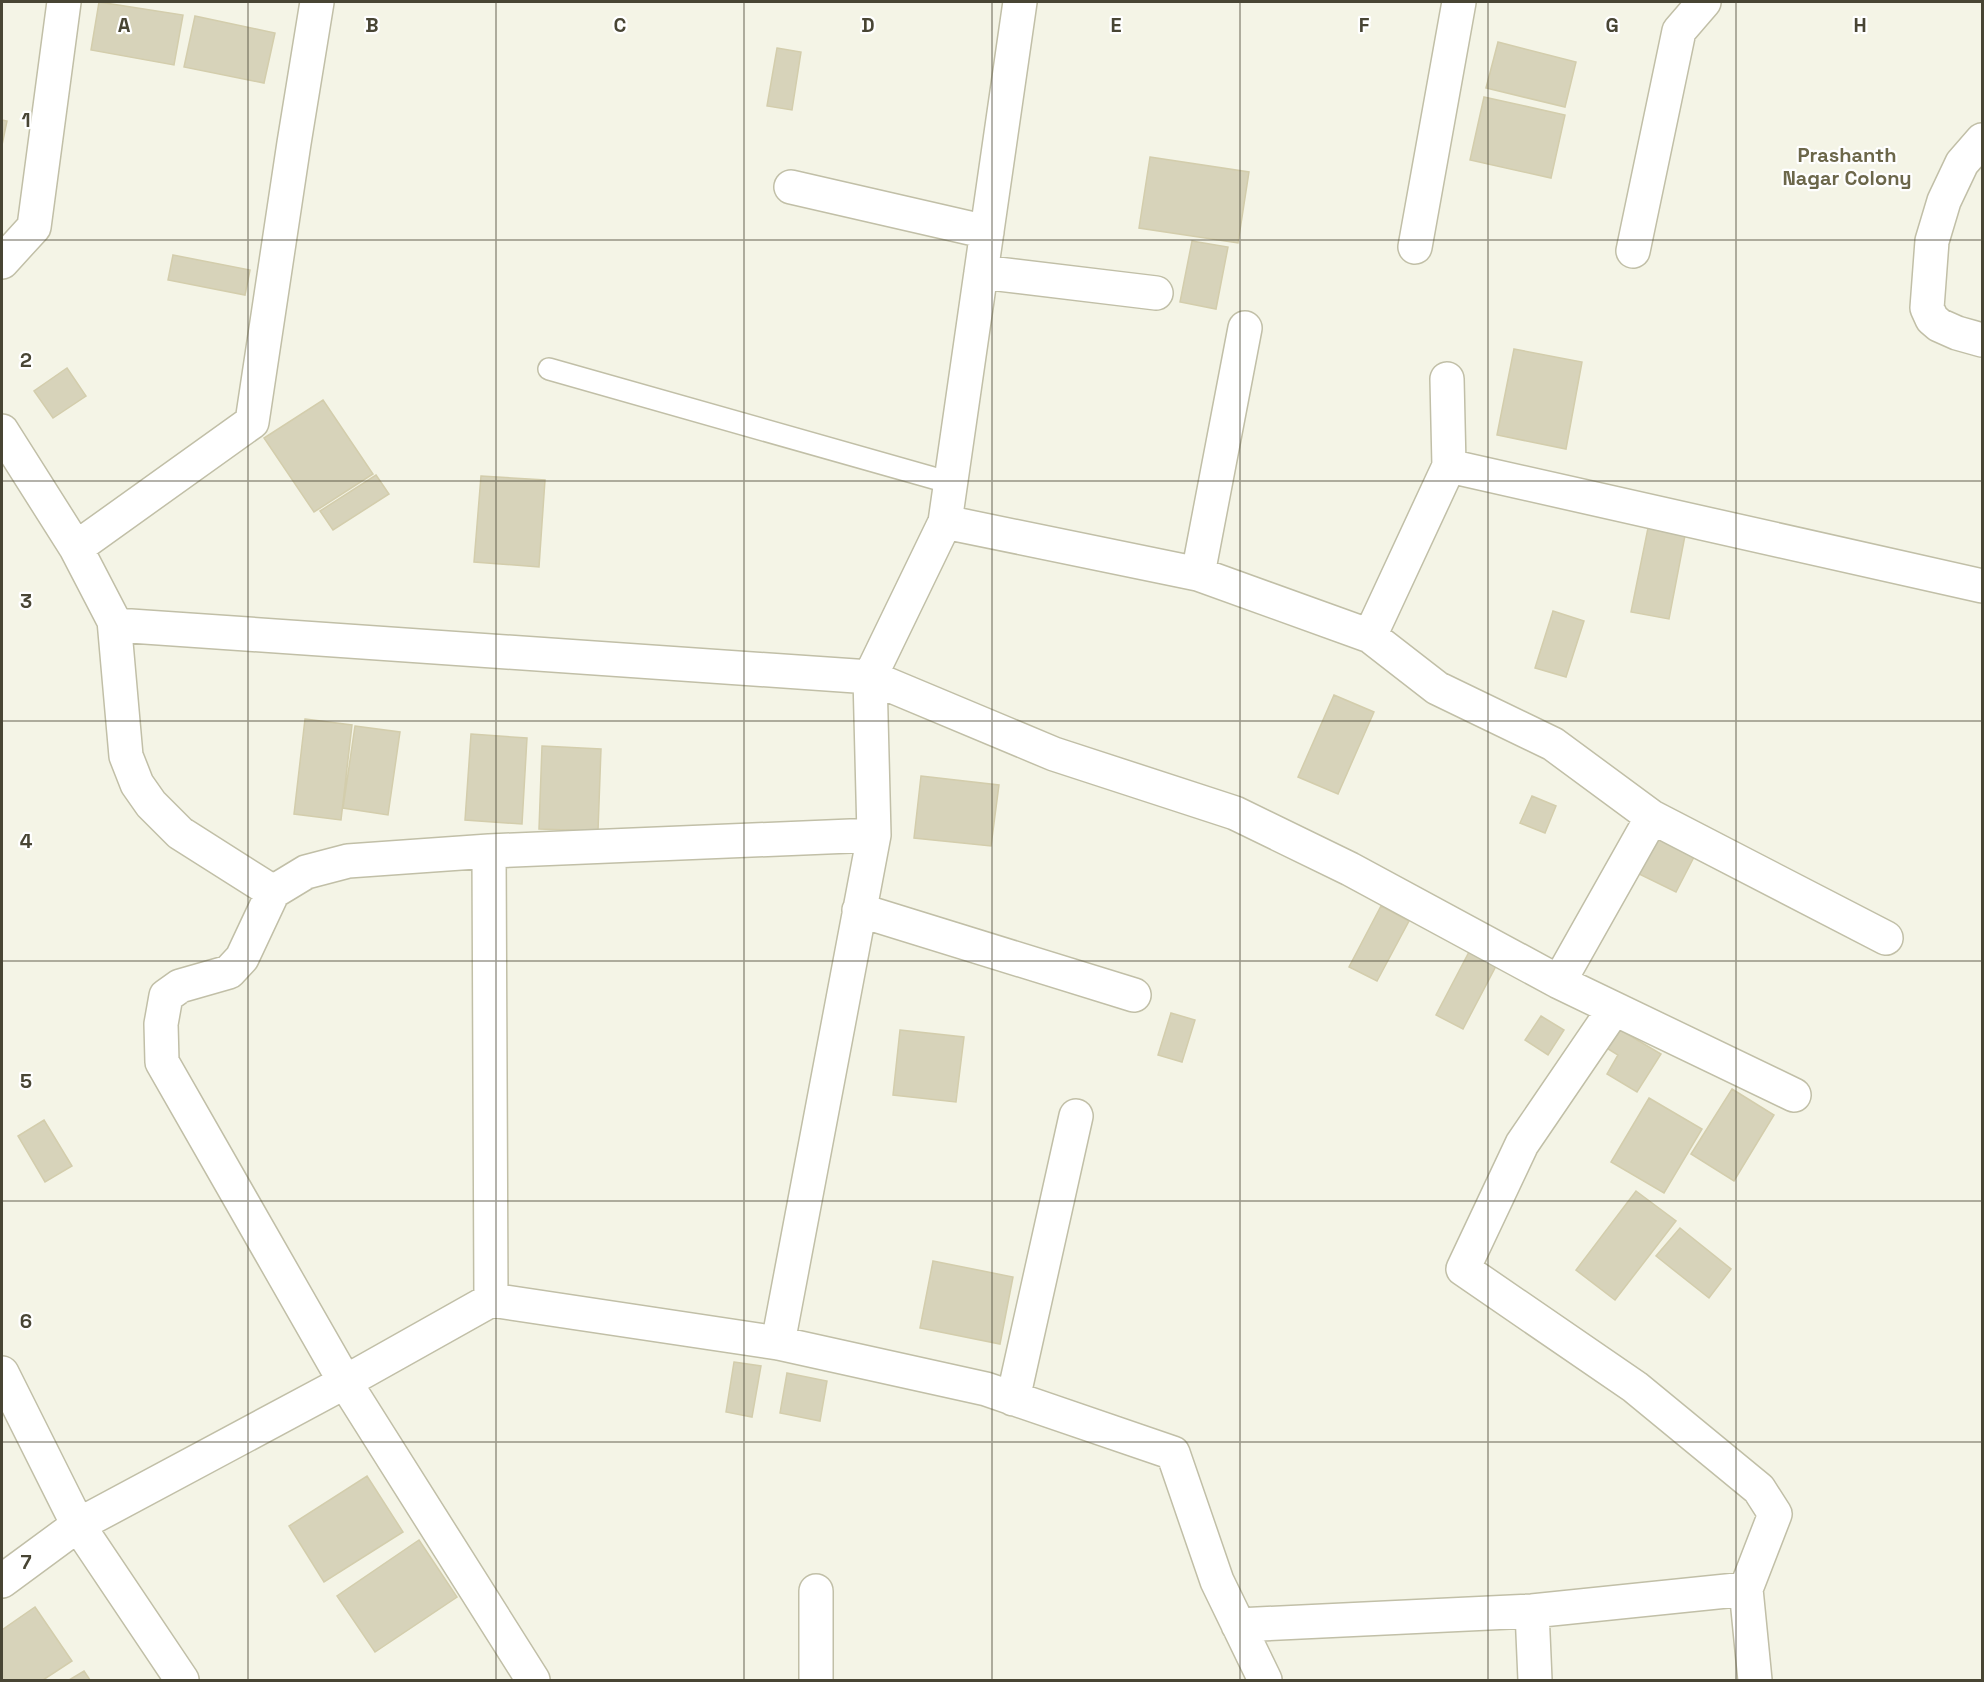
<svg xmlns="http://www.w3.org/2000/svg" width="1984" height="1682" font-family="'Space Grotesk',sans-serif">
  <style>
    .building { fill: #d7d3ba; stroke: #d3cdac; stroke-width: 1.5 }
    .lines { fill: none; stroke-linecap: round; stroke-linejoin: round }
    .lane-casing { stroke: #c1bfa7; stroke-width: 24 }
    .street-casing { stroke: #c1bfa7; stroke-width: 36 }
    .lane { stroke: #fff; stroke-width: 21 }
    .street { stroke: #fff; stroke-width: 33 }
    .grid { fill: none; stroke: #484534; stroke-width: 1.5; stroke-opacity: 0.55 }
    .labels { text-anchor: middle; stroke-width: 4.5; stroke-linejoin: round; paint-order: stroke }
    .quarter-label { font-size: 20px; font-weight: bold; fill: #6c674a; stroke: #fff }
    .grid-label { font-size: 20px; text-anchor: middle; font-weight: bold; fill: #484534; stroke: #fff; stroke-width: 4.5; stroke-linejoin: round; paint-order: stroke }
  </style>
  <rect width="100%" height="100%" fill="#f4f4e6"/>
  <path class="building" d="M99 2 183 15 174 65 91 50Z
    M195 16 275 33 264 83 184 67Z
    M1498 42 1576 62 1565 107 1486 88Z
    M777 48 801 52 792 110 767 106Z
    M1484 97 1565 115 1551 178 1470 160Z
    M2 120 7 121 2 145Z
    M1150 157 1249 172 1238 243 1139 228Z
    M1192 241 1228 247 1216 309 1180 302Z
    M173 255 250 270 245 295 168 280Z
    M1514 349 1582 362 1566 449 1497 435Z
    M67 368 86 396 53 418 34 391Z
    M323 400 373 474 314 512 264 438Z
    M376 475 389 494 333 530 320 511Z
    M481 476 545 480 539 567 474 562Z
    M1650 518 1687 525 1669 619 1631 612Z
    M1553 611 1584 621 1566 677 1535 668Z
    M1334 695 1374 712 1338 794 1298 777Z
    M305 719 352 725 341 820 294 814Z
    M355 726 400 732 388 815 343 808Z
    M471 734 527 738 522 824 465 820Z
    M542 746 601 749 598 831 539 829Z
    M921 776 999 785 991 846 914 838Z
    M1532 796 1556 806 1545 833 1520 823Z
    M1659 836 1695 855 1676 892 1639 874Z
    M1381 906 1409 921 1377 981 1349 967Z
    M1469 952 1496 966 1463 1029 1436 1015Z
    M1171 1013 1195 1020 1182 1062 1158 1055Z
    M1541 1016 1564 1030 1548 1055 1525 1040Z
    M1617 1028 1661 1054 1637 1092 1607 1074 1618 1055 1605 1047Z
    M900 1030 964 1037 956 1102 893 1095Z
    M1732 1089 1774 1115 1734 1181 1691 1154Z
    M1649 1098 1702 1129 1664 1193 1611 1162Z
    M44 1120 72 1166 45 1182 18 1136Z
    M1636 1191 1676 1221 1615 1300 1576 1270Z
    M1680 1228 1731 1269 1709 1298 1656 1256Z
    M933 1261 1013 1277 1000 1344 920 1328Z
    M734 1362 761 1366 752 1417 726 1412Z
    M787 1373 827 1381 820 1421 780 1413Z
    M367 1476 403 1532 324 1582 289 1526Z
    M419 1540 457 1597 375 1652 337 1596Z
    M35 1607 72 1661 43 1680H2V1630Z
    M84 1671 90 1680H69Z"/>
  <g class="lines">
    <defs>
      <path id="lane" d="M549 369 951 483"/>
      <path id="street" d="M1982 140 1962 163 1944 201 1932 241 1927 308 1932 319 1939 325 1957 333 1982 340
        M791 187 987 232
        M1415 247 1459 2
        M1633 251 1679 31 1704 2
        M2 262 34 227 64 2
        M981 272 1156 293
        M1447 379 1449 466 1370 636 1437 688 1553 744 1652 817 1886 938
        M2 431 76 548 116 625 870 677 1054 754 1235 813 1350 869 1559 982
        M1449 466 1982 586
        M945 522 1198 574 1370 636
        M76 548 252 422 294 143 317 2
        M1198 574 1245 328
        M114 620 126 756 137 784 151 804 180 833 273 892
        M1652 817 1559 982 1794 1095
        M489 851 491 1300
        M859 910 1134 995
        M1614 1009 1522 1144 1463 1269 1635 1387 1759 1489 1775 1514 1746 1589
        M778 1343 874 835 870 677 945 522 1020 2
        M2 1373 78 1525 182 1680
        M1013 1399 1076 1116
        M2 1581 78 1525 345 1382 491 1300 778 1343 986 1389 1173 1453 1217 1581 1265 1680
        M1532 1611 1535 1680
        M1238 1625 1532 1611 1746 1589 1755 1680
        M533 1680 345 1382 162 1062 161 1024 166 996 180 986 229 972 242 958 273 892 306 872 348 861 489 851 874 835
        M816 1680V1591"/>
    </defs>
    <use href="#lane" class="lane-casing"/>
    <use href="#street" class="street-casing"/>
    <use href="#lane" class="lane"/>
    <use href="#street" class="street"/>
  </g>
  <path class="grid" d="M248 2V1680M496 2V1680M744 2V1680M992 2V1680M1240 2V1680M1488 2V1680M1736 2V1680M2 240H1982M2 481H1982M2 721H1982M2 961H1982M2 1201H1982M2 1442H1982"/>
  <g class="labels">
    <g class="quarter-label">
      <text x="1847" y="162">Prashanth<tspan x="1847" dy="23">Nagar Colony</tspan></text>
    </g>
  </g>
  <g class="grid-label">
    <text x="124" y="32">A</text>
    <text x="372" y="32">B</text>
    <text x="620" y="32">C</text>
    <text x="868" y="32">D</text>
    <text x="1116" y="32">E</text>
    <text x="1364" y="32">F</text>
    <text x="1612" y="32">G</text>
    <text x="1860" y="32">H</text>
    <text x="26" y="127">1</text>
    <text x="26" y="367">2</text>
    <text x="26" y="608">3</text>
    <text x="26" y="848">4</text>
    <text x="26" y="1088">5</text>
    <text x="26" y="1328">6</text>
    <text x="26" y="1569">7</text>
  </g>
  <rect width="1984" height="1682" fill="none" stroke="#484534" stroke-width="6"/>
</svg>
